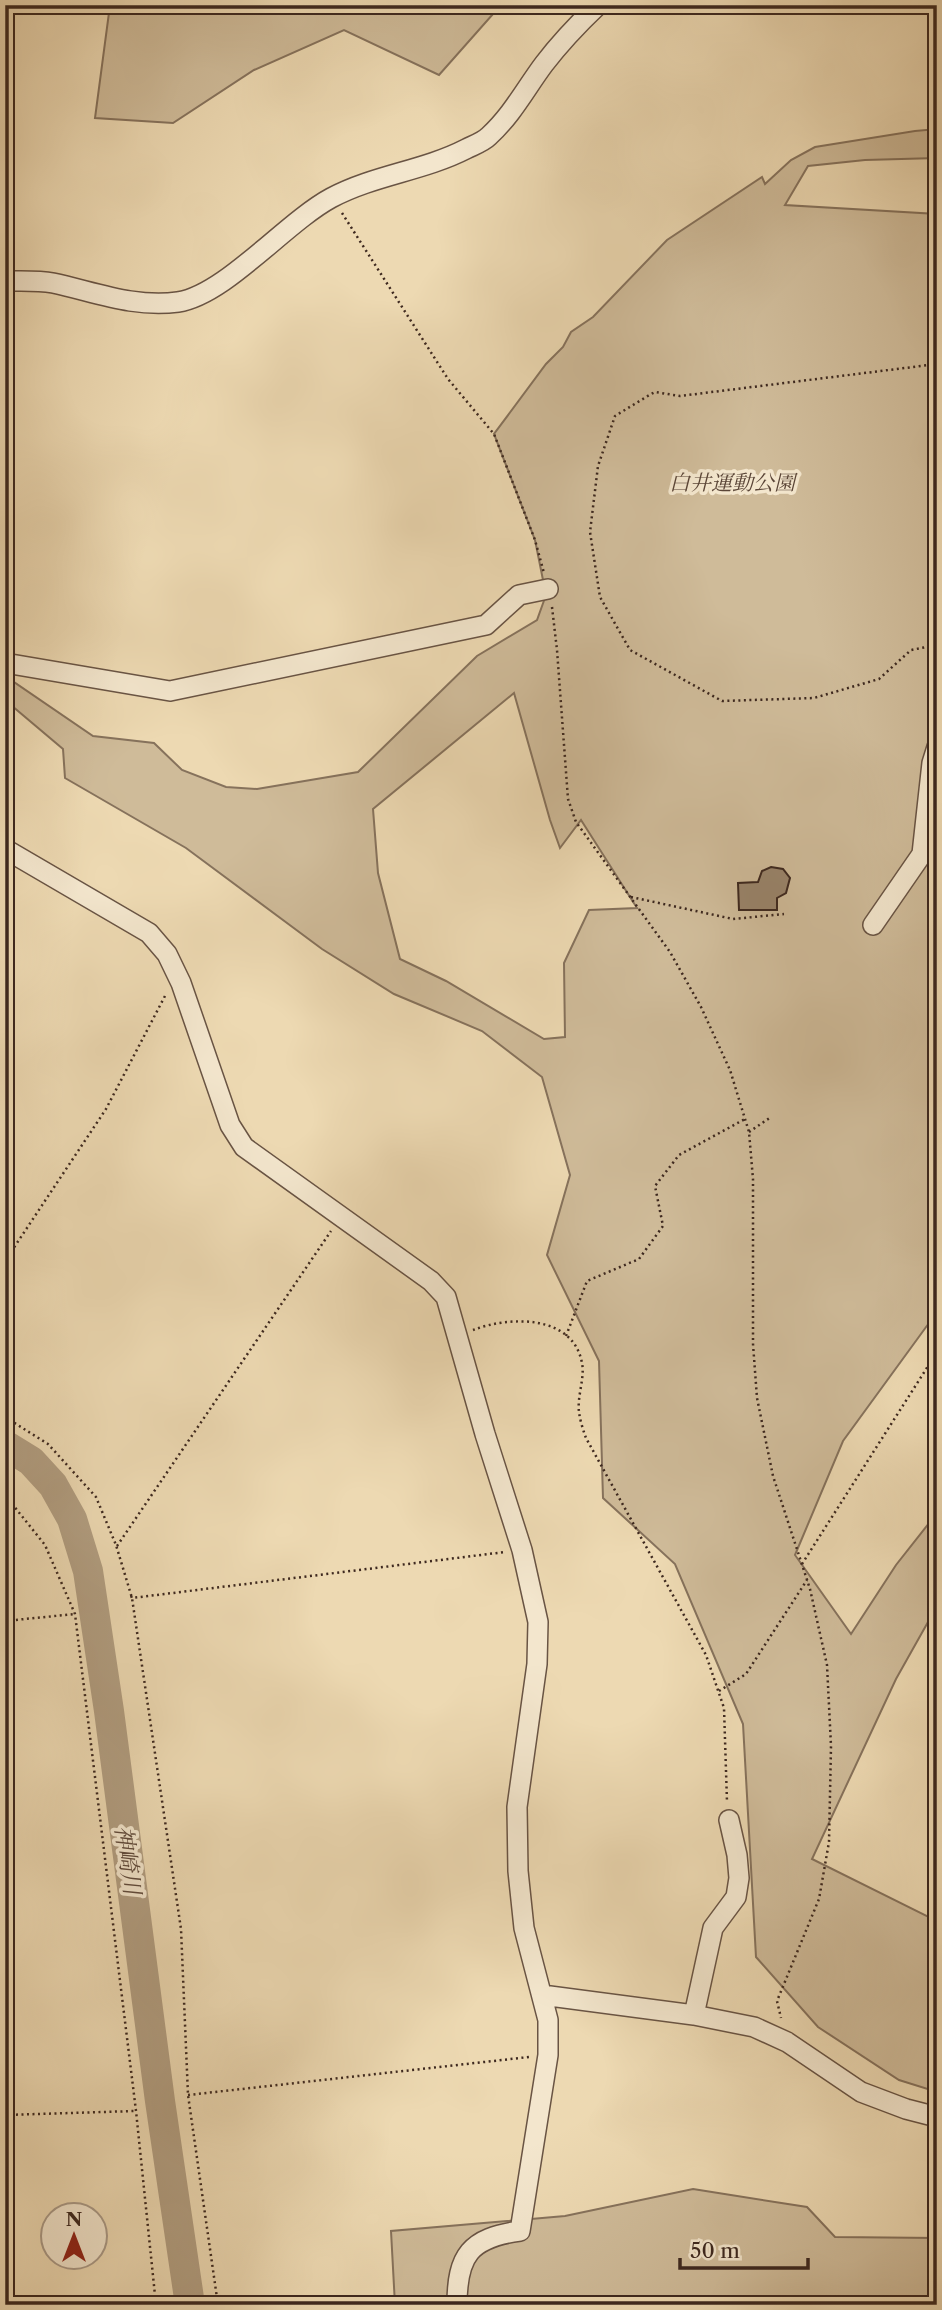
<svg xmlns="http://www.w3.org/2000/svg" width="942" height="2310" font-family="'Libre Caslon Text','Noto Serif JP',serif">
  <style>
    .green { fill: #cfbb99; stroke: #86725c; stroke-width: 2; fill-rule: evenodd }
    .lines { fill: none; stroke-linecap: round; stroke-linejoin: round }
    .river { stroke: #b19d80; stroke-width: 30 }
    .building { fill: #99846b; stroke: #3d281f; stroke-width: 2 }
    .minor-casing { stroke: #695444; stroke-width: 22 }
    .path { stroke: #3d281f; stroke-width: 2.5; stroke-dasharray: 2 3.5; stroke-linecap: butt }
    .minor { stroke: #f3e6cd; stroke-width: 19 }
    .labels { text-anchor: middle; stroke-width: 7; stroke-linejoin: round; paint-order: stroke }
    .park-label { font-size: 21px; font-style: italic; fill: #5a4537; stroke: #f3e6cd }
    .water-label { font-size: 23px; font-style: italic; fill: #604b3c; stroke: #f3e6cd }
  </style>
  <rect width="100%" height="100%" fill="#edd9b2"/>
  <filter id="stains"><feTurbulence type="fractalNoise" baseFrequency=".00286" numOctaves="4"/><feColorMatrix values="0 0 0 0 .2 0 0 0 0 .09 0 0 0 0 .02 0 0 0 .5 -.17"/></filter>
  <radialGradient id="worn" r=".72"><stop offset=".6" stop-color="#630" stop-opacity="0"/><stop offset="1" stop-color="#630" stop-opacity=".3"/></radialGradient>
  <path class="green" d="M110 5H501L439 75 344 30 254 70 173 123 95 118Z
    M937 129V158L865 160 808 166 785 205 937 214V1312L843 1441 795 1555 851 1634 896 1565 937 1513V1606L896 1679 812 1859 937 1921V2092L899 2080 818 2027 756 1957 743 1724 675 1564 603 1498 599 1361 547 1255 570 1175 542 1077 482 1031 394 994 322 949 186 848 65 778 63 749 5 700V676L93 736 154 743 182 770 226 787 257 789 358 772 477 656 537 620 546 595 535 540 494 434 546 364 563 347 571 332 593 317 667 240 762 177 765 184 791 160 815 147 915 131ZM514 693 550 820 560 848 581 820 637 908 589 910 564 963 565 1037 544 1039 446 981 400 959 378 873 373 809Z
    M693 2189 807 2207 835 2237 937 2238V2305H395L391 2231 565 2216Z"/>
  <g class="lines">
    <path class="river" d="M5 1445 31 1461 53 1485 72 1519 88 1571 109 1711 160 2101 190 2305"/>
  </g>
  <path class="building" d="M771 867 783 869 790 878 786 893 777 898V910H739L738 883 758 882 762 871Z"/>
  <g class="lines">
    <defs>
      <path id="minor" d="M5 281C21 281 38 280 53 283 95 292 134 308 178 302 225 295 285 223 331 198 374 175 423 171 466 149 474 145 483 142 489 136 512 115 526 88 544 64 560 43 578 24 598 5
        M5 663 170 691 486 625 519 595 548 589
        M5 849 149 933 167 954 181 983 230 1125 244 1147 431 1281 446 1297 485 1434 522 1550 538 1622 537 1664 517 1807 518 1871 524 1928 548 2020V2055L520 2231C470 2238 457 2255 457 2305
        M873 925 922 854 932 763 937 747
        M542 1995 694 2015 754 2027 787 2042 861 2092 906 2109 937 2117
        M694 2015 713 1928 736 1897 739 1878 737 1855 729 1820"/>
    </defs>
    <use href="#minor" class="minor-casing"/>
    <path class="path" d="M342 213 448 379 494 434 535 540 544 573
      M937 364 680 396 655 392 651 394 615 416 598 466 590 532 600 597 630 650 722 701 814 698 879 679 911 650 937 645
      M552 607 557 650 568 799 576 822 670 952 701 1007 730 1070 749 1132 753 1179V1344L757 1398 773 1476 810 1589 827 1665 831 1746 829 1842 819 1899 777 2001 781 2018
      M631 897 733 919 784 914
      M749 1132 771 1117
      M5 1261 106 1109 166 994
      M473 1330C509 1316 573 1314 582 1363 585 1378 577 1396 579 1412 580 1420 583 1430 586 1438L706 1655 724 1708 727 1802
      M566 1336 587 1281 639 1259 663 1226 655 1186 679 1155 745 1119
      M5 1417 48 1444 96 1497 116 1545 132 1598 181 1929 188 2095 218 2305
      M5 1495 45 1545 75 1614 136 2111 156 2305
      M117 1546 331 1231
      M802 1564 937 1352
      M131 1596 132 1598 505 1552
      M5 1621 75 1614
      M719 1691 746 1674 807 1580
      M188 2095 529 2057
      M5 2115 135 2111"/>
    <use href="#minor" class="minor"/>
  </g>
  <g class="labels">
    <g class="park-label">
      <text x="732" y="490">白井運動公園</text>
    </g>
    <g class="water-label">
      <text transform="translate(128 1860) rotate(82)" y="8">神崎川</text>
    </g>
  </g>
  <rect width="942" height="2310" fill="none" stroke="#edd9b2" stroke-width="28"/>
  <rect x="7" y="7" width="928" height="2296" fill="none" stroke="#3d281f" stroke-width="3.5"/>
  <rect x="14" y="14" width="914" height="2282" fill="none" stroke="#3d281f" stroke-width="2"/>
  <g transform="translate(74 2236)"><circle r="33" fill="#f3e6cd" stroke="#aa9a87" stroke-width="2"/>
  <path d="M0-5L12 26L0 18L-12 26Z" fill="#8f2418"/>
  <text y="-10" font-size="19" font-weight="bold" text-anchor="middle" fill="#3d281f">N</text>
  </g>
  <path d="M680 2258v10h128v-10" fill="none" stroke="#3d281f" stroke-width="3.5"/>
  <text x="690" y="2258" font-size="21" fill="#3d281f" stroke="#f3e6cd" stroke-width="5" paint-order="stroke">50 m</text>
  <rect width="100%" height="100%" filter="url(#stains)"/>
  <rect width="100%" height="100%" fill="url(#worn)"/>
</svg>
